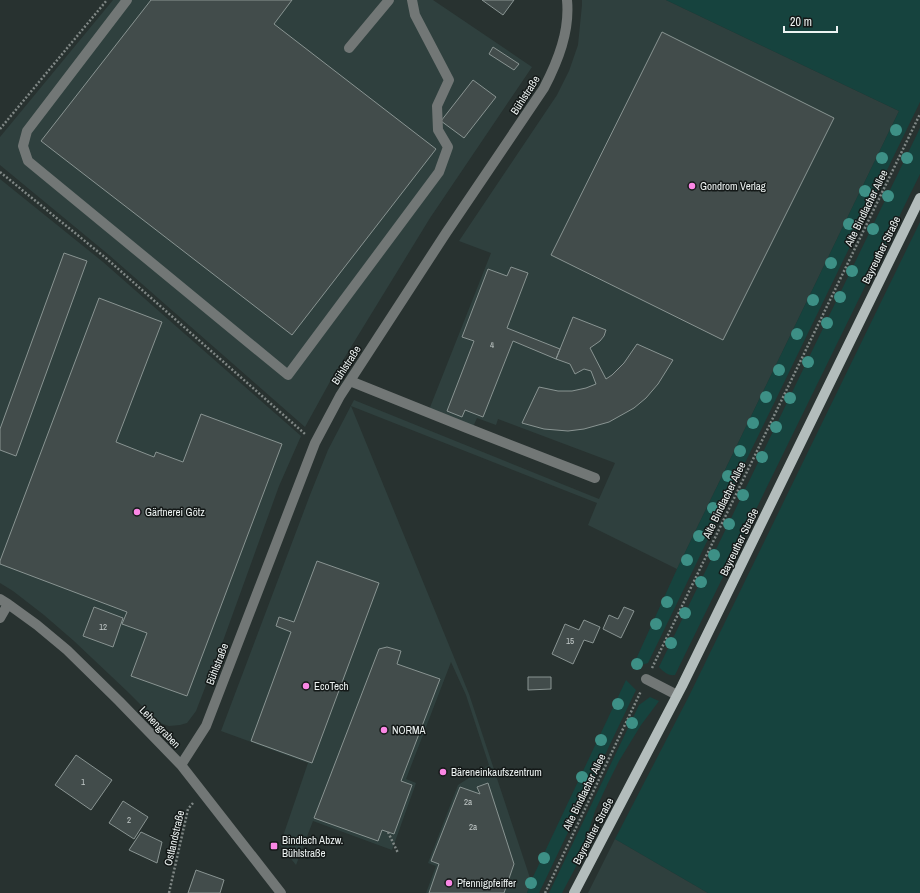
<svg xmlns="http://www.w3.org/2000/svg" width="920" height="893" font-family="'Archivo Narrow',sans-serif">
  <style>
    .built { fill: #2f403e }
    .green { fill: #16433e }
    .building { fill: #424c4b; stroke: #899492 }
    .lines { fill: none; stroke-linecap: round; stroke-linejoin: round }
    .path { stroke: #808886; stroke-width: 2.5; stroke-dasharray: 2 2; stroke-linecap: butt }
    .minor { stroke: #727776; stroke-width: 10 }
    .major { stroke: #b3bdbc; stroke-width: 10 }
    .tree { fill: #3d9086 }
    .poi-dot { fill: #fb87e5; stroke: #141918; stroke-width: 1.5 }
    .labels { text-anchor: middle; stroke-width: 3; stroke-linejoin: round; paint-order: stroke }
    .number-label { font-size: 9px; fill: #c2c9c8 }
    .street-label { font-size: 11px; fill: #edf3f2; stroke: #141918 }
    .poi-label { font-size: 11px; fill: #edf3f2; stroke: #141918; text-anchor: start }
  </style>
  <rect width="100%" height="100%" fill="#283230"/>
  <path class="built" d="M113 0H433L532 67 430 218 332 378 305 427 109 255 0 165V137Z
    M582 0H666L899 111 677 569 588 525 597 503 351 406 469 694 531 881 527 893H426L436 866 428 863 458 785 489 765 466 695 451 662 406 779 416 783 392 850 313 821 296 865 280 845 308 763 221 731 310 495 328 450 354 400 599 499 615 463 498 419 496 425 477 418 473 427 429 410 491 253 459 241 557 95 569 71 578 45 582 5Z
    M0 179 103 262 301 436 279 486 223 641 196 711 187 723 180 725 169 726 163 724 156 720 129 693 74 641 44 615 13 591 0 583Z
    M615 839 708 893H588Z"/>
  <path class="green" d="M666 0H920V102L648 663 632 668 677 569 899 111Z
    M920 128V174L675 675C668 676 664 672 659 667Z
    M920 222V893H708L615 839 689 696Z
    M626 680 636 690 539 893H527L531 881Z
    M650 697 659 701 641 725 619 761 608 783 595 811 579 861 562 893H549L639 705Z"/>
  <path class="building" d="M151 0H292L274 24 436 149 292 335 41 141Z
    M482 0H514L503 15Z
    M662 32 834 118 723 340 551 255Z
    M493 47 519 64 514 70 489 54Z
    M473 80 496 97 464 138 441 121Z
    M64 253 87 261 16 456 0 450V429Z
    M511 267 528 273 507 328 560 349 556 359 513 341 483 417 465 410 462 417 447 411 474 341 462 337 488 269 507 276Z
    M99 298 162 322 116 442 154 457 156 452 183 462 201 414 282 444 187 696 131 676 147 633 122 624 127 612 0 564V561Z
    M573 317 606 330 604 336 600 341 590 348 606 379 612 375 624 363 637 344 673 360 658 384 646 398 634 408 609 422 584 429 568 431 544 429 522 423 539 387 558 391H572L586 388 596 384 591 371 584 369 575 374 570 364 556 359Z
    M317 561 379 583 312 763 251 741 291 632 276 626 279 617 294 622Z
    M94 607 123 618 113 647 83 636Z
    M624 607 634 611 621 638 603 629 609 615 618 619Z
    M584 620 600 627 593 643 584 640 573 664 552 654 565 624 579 630Z
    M387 647 401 651 397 664 440 679 401 781 412 785 394 834 382 830 378 841 314 818 379 649Z
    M528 677H551V689L528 690Z
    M76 755 112 780 91 810 55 785Z
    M488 783 514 864 504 893H429L439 864 431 861 460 787 480 794 477 787Z
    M123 801 148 817 134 839 109 823Z
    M141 832 162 842 157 863 129 850Z
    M196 870 224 880 220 893H188Z"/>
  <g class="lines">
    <path class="path" d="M0 129 107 0
      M0 172 107 259 305 434
      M652 668 920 114
      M388 832 398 853
      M169 893 188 809 193 803
      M545 893 641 691"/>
    <path class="minor" d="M127 0 27 131 23 146 28 161 288 375 439 172 448 147 438 130 437 106 449 80 415 15 412 0
      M349 48 389 0
      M350 381 467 428 595 478
      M0 599 8 604 37 625 67 650 119 701 181 765 281 893
      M0 618 8 604
      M646 679 677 695
      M181 765 206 726 315 443 340 396 446 233 544 88C558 61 570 31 567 0"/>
    <path class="major" d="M574 893 682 686 920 198"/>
  </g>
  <g class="tree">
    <circle cx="896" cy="130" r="6"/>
    <circle cx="882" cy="158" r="6"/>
    <circle cx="907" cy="158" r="6"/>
    <circle cx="865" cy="191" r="6"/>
    <circle cx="888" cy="196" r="6"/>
    <circle cx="849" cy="224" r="6"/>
    <circle cx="873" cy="229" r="6"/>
    <circle cx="831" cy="263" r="6"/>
    <circle cx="852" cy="271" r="6"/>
    <circle cx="840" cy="297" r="6"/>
    <circle cx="813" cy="300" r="6"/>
    <circle cx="827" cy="323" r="6"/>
    <circle cx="797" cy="334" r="6"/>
    <circle cx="808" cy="362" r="6"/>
    <circle cx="779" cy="370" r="6"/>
    <circle cx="766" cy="397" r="6"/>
    <circle cx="790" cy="398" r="6"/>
    <circle cx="753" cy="423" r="6"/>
    <circle cx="776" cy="427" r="6"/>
    <circle cx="740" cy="451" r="6"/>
    <circle cx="762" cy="457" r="6"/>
    <circle cx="728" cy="476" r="6"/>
    <circle cx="743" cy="495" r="6"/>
    <circle cx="713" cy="508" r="6"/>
    <circle cx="729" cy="524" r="6"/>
    <circle cx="699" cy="536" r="6"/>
    <circle cx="714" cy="555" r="6"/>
    <circle cx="687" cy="560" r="6"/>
    <circle cx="701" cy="582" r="6"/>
    <circle cx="667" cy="602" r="6"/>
    <circle cx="685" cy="613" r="6"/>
    <circle cx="656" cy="624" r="6"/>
    <circle cx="671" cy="643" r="6"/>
    <circle cx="637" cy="664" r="6"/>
    <circle cx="618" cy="704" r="6"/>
    <circle cx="632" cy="723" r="6"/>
    <circle cx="601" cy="740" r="6"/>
    <circle cx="582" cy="777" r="6"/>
    <circle cx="544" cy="858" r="6"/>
    <circle cx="531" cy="883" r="6"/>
  </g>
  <g class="poi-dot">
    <circle cx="692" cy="186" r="4"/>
    <circle cx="137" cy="512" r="4"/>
    <circle cx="306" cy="686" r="4"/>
    <circle cx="384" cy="730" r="4"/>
    <circle cx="443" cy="772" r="4"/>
    <rect x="270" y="842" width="8" height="8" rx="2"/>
    <circle cx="449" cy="883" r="4"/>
  </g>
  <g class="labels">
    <g class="number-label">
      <text x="492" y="348">4</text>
      <text x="103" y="630">12</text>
      <text x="570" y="644">15</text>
      <text x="83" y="785">1</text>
      <text x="468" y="805">2a</text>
      <text x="129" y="823">2</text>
      <text x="473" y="830">2a</text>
    </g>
    <g class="street-label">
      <text transform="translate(525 95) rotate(-57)" y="4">Bühlstraße</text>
      <text transform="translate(866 208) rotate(-64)" y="4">Alte Bindlacher Allee</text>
      <text transform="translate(881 250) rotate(-64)" y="4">Bayreuther Straße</text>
      <text transform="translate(346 365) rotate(-57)" y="4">Bühlstraße</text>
      <text transform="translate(724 500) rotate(-64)" y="4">Alte Bindlacher Allee</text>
      <text transform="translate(739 542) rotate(-64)" y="4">Bayreuther Straße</text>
      <text transform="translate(217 664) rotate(-69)" y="4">Bühlstraße</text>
      <text transform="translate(160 727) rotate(46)" y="4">Lehengraben</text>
      <text transform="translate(584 792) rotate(-64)" y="4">Alte Bindlacher Allee</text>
      <text transform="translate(593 831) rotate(-62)" y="4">Bayreuther Straße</text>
      <text transform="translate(174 838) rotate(-77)" y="4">Ostlandstraße</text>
    </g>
    <g class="poi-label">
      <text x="700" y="190">Gondrom Verlag</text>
      <text x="145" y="516">Gärtnerei Götz</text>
      <text x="314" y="690">EcoTech</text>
      <text x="392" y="734">NORMA</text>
      <text x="451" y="776">Bäreneinkaufszentrum</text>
      <text x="282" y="844">Bindlach Abzw.<tspan x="282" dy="13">Bühlstraße</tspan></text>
      <text x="457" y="887">Pfennigpfeiffer</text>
    </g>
  </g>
  <path d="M784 26v6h53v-6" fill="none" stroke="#edf3f2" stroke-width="2"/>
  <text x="790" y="26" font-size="12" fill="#edf3f2" stroke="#141918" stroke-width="3" paint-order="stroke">20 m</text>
</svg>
